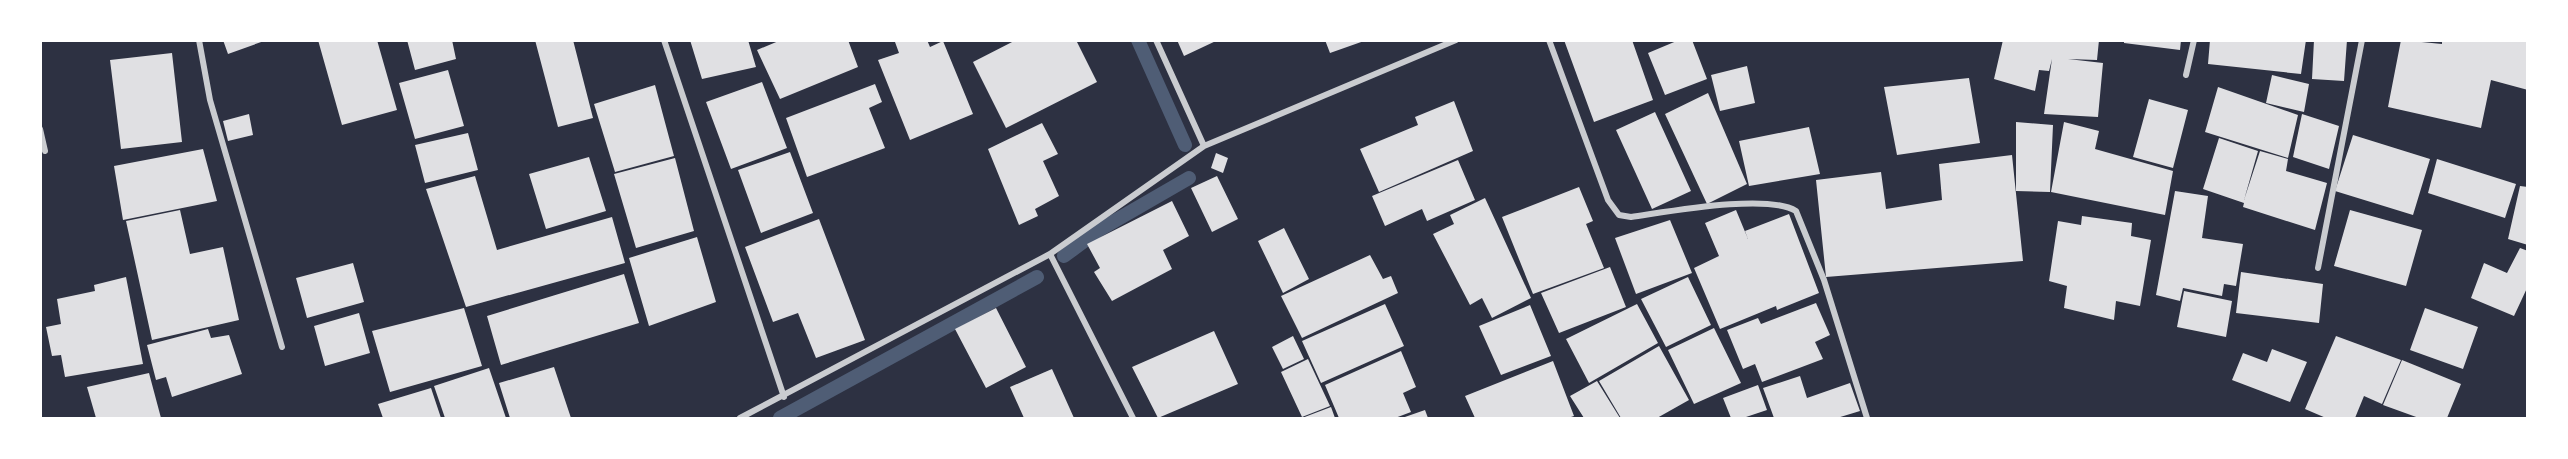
<svg xmlns="http://www.w3.org/2000/svg" width="2568" height="459" font-family="'Titillium Web',sans-serif">
  <style>
    .lines { fill: none; stroke-linecap: round; stroke-linejoin: round }
    .stream { stroke: #4f5d75; stroke-width: 14 }
    .building { fill: #e0e0e3 }
    .minor { stroke: #caccd0; stroke-width: 6 }
  </style>
  <rect width="100%" height="100%" fill="#2d3142"/>
  <g class="lines">
    <path class="stream" d="M1138 40 1185 145
      M1064 256 1099 230 1189 178
      M780 418 1037 277"/>
  </g>
  <path class="building" d="M223 40H264V41L228 54Z
    M318 40H377L397 110 342 125Z
    M407 40H452L456 59 415 70Z
    M535 40H573L593 118 558 127Z
    M690 40H748L756 67 702 79Z
    M781 40H848L858 67 780 99 757 50Z
    M897 40H927L930 47 943 41 973 114 910 140 878 60 899 53 895 42Z
    M1016 40H1076L1097 82 1006 128 973 62Z
    M1177 40H1218L1184 56Z
    M1325 40H1364V41L1330 53Z
    M1564 40H1632L1653 100 1594 122Z
    M1679 40H1692L1707 79 1665 95 1648 53Z
    M2003 40H2099L2097 60 2068 59 2103 63 2098 117 2044 114 2052 59 2049 71 2039 70 2035 91 1994 79Z
    M2124 40H2181L2180 50 2124 43Z
    M2210 40H2306L2301 74 2208 64Z
    M2314 40H2347L2344 81 2312 79Z
    M2401 40 2442 44V40H2528V90L2491 80 2481 128 2388 107Z
    M172 53 182 142 121 149 110 60Z
    M1747 66 1755 103 1720 111 1711 75Z
    M448 70 464 126 415 139 399 83Z
    M2272 75 2309 84 2304 112 2266 103Z
    M1969 78 1980 143 1897 155 1884 87Z
    M762 82 787 148 731 169 706 102Z
    M875 84 882 102 869 108 885 148 807 177 786 118Z
    M655 85 674 156 615 172 594 104Z
    M2218 87 2298 115 2288 158 2205 132Z
    M1708 93 1747 184 1707 204 1665 114Z
    M2149 99 2188 110 2173 168 2133 157Z
    M1454 101 1473 151 1379 192 1360 149 1418 125 1415 117Z
    M1655 112 1691 191 1652 209 1616 130Z
    M249 114 253 135 228 141 223 121Z
    M2302 114 2339 126 2329 169 2293 157Z
    M2016 122 2053 125 2050 192 2016 191Z
    M2064 122 2099 131 2095 149 2173 171 2165 215 2051 192Z
    M1042 123 1058 154 1043 161 1059 196 1035 209 1038 216 1019 225 988 149Z
    M1809 127 1820 174 1749 186 1739 141Z
    M468 133 478 170 425 183 415 145Z
    M2353 135 2430 159 2413 215 2335 191Z
    M2219 138 2258 151 2244 200 2260 151 2288 159 2286 171 2327 183 2315 230 2243 207 2244 203 2203 189Z
    M203 149 217 201 123 220 114 166Z
    M790 152 813 213 761 233 738 170Z
    M1216 153 1228 158 1223 173 1211 168Z
    M2012 155 2023 261 1826 277 1816 180 1881 172 1886 209 1942 200 1939 164Z
    M589 157 606 211 546 229 529 174Z
    M675 158 694 231 636 248 614 174Z
    M2437 159 2516 184 2505 218 2428 193Z
    M1458 160 1475 200 1427 221 1422 209 1385 226 1372 196Z
    M475 176 497 250 612 217 625 263 466 307 426 189Z
    M1217 176 1238 219 1212 232 1191 188Z
    M2520 186 2528 187V245L2508 239Z
    M1579 187 1593 221 1586 224 1604 268 1533 294 1502 217Z
    M2175 191 2208 196 2202 238 2243 244 2236 286 2224 284 2222 296 2183 288 2180 301 2156 295Z
    M1485 198 1531 298 1492 318 1482 298 1470 305 1433 234 1454 224 1450 215Z
    M1172 201 1189 236 1163 250 1172 269 1112 301 1094 272 1100 268 1087 244Z
    M180 210 190 254 223 247 239 320 152 340 126 221Z
    M1736 210 1748 239 1745 231 1789 214 1819 293 1777 310 1776 306 1720 329 1694 268 1719 256 1705 223Z
    M2350 210 2422 230 2406 286 2334 266Z
    M2082 216 2132 223 2131 236 2151 240 2140 306 2116 301 2114 320 2064 308 2067 286 2049 281 2058 221 2081 225Z
    M819 219 865 340 816 358 798 313 773 322 745 247Z
    M1670 220 1692 273 1636 294 1615 238Z
    M1284 228 1309 279 1283 293 1258 241Z
    M697 237 716 302 649 326 629 258Z
    M2520 248 2528 251V286L2514 316 2471 298 2484 263 2507 273Z
    M1370 255 1383 279 1391 276 1398 293 1302 338 1281 296Z
    M353 263 364 302 307 318 296 278Z
    M1610 267 1626 307 1559 333 1541 293Z
    M2241 272 2323 284 2319 323 2236 313Z
    M624 274 639 323 501 365 487 316Z
    M126 277 143 364 65 377 61 355 52 356 46 327 61 324 57 299 95 291 94 285Z
    M1688 277 1711 325 1666 347 1641 299Z
    M2184 291 2232 301 2226 337 2177 327Z
    M1816 303 1830 335 1815 342 1823 359 1762 382 1755 364 1743 369 1727 330 1758 318 1761 324Z
    M1385 304 1404 346 1321 383 1302 341Z
    M1637 304 1658 343 1589 383 1566 339Z
    M1530 305 1551 356 1501 375 1479 326Z
    M464 308 482 366 390 392 372 331Z
    M996 308 1026 367 986 388 955 329Z
    M2425 308 2478 327 2463 369 2410 350Z
    M359 313 370 353 325 366 314 326Z
    M1714 328 1741 383 1694 404 1668 350Z
    M208 329 211 338 229 335 242 374 172 397 166 377 156 380 147 345Z
    M1214 331 1238 384 1158 418 1132 367Z
    M1293 336 1304 359 1283 369 1272 347Z
    M2336 336 2401 360 2382 404 2364 396 2355 418H2326L2305 409Z
    M1659 346 1689 400 1657 418H1621L1599 381Z
    M2272 349 2307 362 2290 402 2232 380 2243 353 2267 362Z
    M1401 351 1416 387 1403 393 1411 412 1395 418H1339L1325 385Z
    M1308 359 1330 406 1302 417 1281 372Z
    M2402 360 2461 384 2447 418H2419L2383 405Z
    M1553 361 1574 416 1568 418H1475L1465 396Z
    M554 367 571 418H510L499 383Z
    M489 368 506 418H445L434 386Z
    M1052 369 1074 418H1024L1010 387Z
    M149 373 161 418H96L87 387Z
    M1800 376 1807 398 1850 383 1860 411 1837 418H1774L1763 388Z
    M1597 381 1620 418H1584L1570 396Z
    M1758 385 1767 410 1743 418H1731L1723 398Z
    M431 388 441 418H383L378 404Z
    M1331 407 1335 418H1302Z
    M1425 410 1428 418H1402Z"/>
  <g class="lines">
    <path class="minor" d="M199 40 210 100 282 347
      M664 40 784 397
      M1549 40 1608 200 1619 215 1631 217C1667 212 1767 193 1796 211L1824 280 1867 418
      M2186 75 2194 40
      M40 129 45 151
      M1204 146 1456 40
      M1050 254 1133 418
      M2318 268 2362 40
      M740 418 1050 254 1204 146 1156 40"/>
  </g>
  <rect width="2568" height="459" fill="none" stroke="#ffffff" stroke-width="84"/>
</svg>
